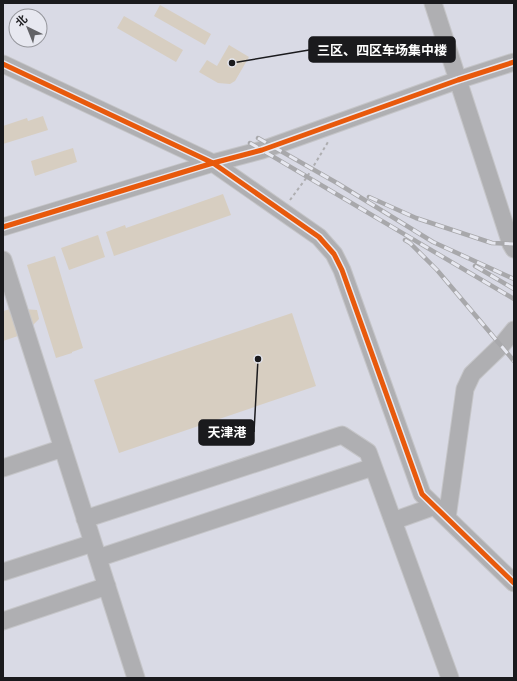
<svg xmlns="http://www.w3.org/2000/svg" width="517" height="681" font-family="Ubuntu,'Noto Sans SC',sans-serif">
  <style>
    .built { fill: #d9dae5; fill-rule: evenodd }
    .building { fill: #d7cec1 }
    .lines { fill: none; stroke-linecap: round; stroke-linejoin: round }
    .minor-casing { stroke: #c5c5c8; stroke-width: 19 }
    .path { stroke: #aeaeb1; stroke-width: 2; stroke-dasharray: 3 3; stroke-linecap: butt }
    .minor { stroke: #afafb2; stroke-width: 17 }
    .rail-casing { stroke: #a8a8ab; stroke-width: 4.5 }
    .rail { stroke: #e7e8f0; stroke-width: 3; stroke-dasharray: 9; stroke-linecap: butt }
    .cycleway-casing { stroke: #e7e8f0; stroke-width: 8 }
    .cycleway { stroke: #e8590c; stroke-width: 5 }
    .leader { fill: none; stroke: #1a1a1d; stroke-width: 1.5 }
    .callout-dot { fill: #1a1a1d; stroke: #e7e8f0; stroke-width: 1.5 }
    .callout { fill: #1a1a1d; stroke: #1a1a1d; stroke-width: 1.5 }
    .callout-label { font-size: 13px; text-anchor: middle; font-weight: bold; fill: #fff }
  </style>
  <rect width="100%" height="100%" fill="#e9e9ee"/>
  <path class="built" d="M3 3H514V678H3ZM16 16H40V40H16Z"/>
  <path class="building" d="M160 5 211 34 205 45 154 16Z
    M124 16 183 50 176 62 117 28Z
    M229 45 249 57 235 81 230 84 218 83 199 72 207 60 217 66Z
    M43 116 48 130 3 144V126L27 118 28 121Z
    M73 148 77 162 35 176 31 161Z
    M223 194 231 215 114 256 106 232 125 225 126 228Z
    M98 235 105 257 69 270 61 248Z
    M55 256 83 348 72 352V353L56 358 27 265Z
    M22 306 23 309 37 310 39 319 29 329 30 332 3 341V311Z
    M292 313 316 386 119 453 94 380Z"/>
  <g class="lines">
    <defs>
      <path id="minor" d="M433 3 511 244 514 249
        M3 64 213 163 319 237 334 254 342 270 422 494 514 583
        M3 227 213 163 262 150 458 80 514 62
        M3 260 136 678
        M3 468 63 448
        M447 518 465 389 472 374 501 346 514 330
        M85 519 342 435 368 452 450 678
        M393 521 435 506
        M98 558 373 467
        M3 572 93 543
        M3 621 107 586"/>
    </defs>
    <use href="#minor" class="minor-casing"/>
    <path class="path" d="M290 200 307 177 328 142"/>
    <use href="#minor" class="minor"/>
    <defs>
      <path id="rail" d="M258 138 337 183 433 242 514 279
        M250 143 514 299
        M369 197 416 218 492 243 514 244
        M405 240 410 243 437 270 514 361
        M475 266 514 289"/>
    </defs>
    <use href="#rail" class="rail-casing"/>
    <use href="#rail" class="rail"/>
    <defs>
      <path id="cycleway" d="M3 64 213 163 319 237 334 254 342 270 422 494 514 583
        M3 227 213 163 262 150 458 80 514 62"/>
    </defs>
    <use href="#cycleway" class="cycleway-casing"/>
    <use href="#cycleway" class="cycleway"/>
  </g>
  <path class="leader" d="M232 63L309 50M258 359L254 432"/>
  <g class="callout-dot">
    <circle cx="232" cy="63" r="4"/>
    <circle cx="258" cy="359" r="4"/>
  </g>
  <g class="callout">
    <rect x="309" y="37" width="146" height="25" rx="4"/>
    <rect x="199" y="420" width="55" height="25" rx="4"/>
  </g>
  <g class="callout-label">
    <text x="382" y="55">三区、四区车场集中楼</text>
    <text x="227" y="437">天津港</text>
  </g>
  <rect width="517" height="681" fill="none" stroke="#1a1a1d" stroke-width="8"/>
  <g transform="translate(28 28) rotate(317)"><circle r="19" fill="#e7e8f0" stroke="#95969c"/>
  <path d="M0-3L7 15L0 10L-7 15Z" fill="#626266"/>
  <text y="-6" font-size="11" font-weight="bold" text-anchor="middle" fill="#1a1a1d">北</text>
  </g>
</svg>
